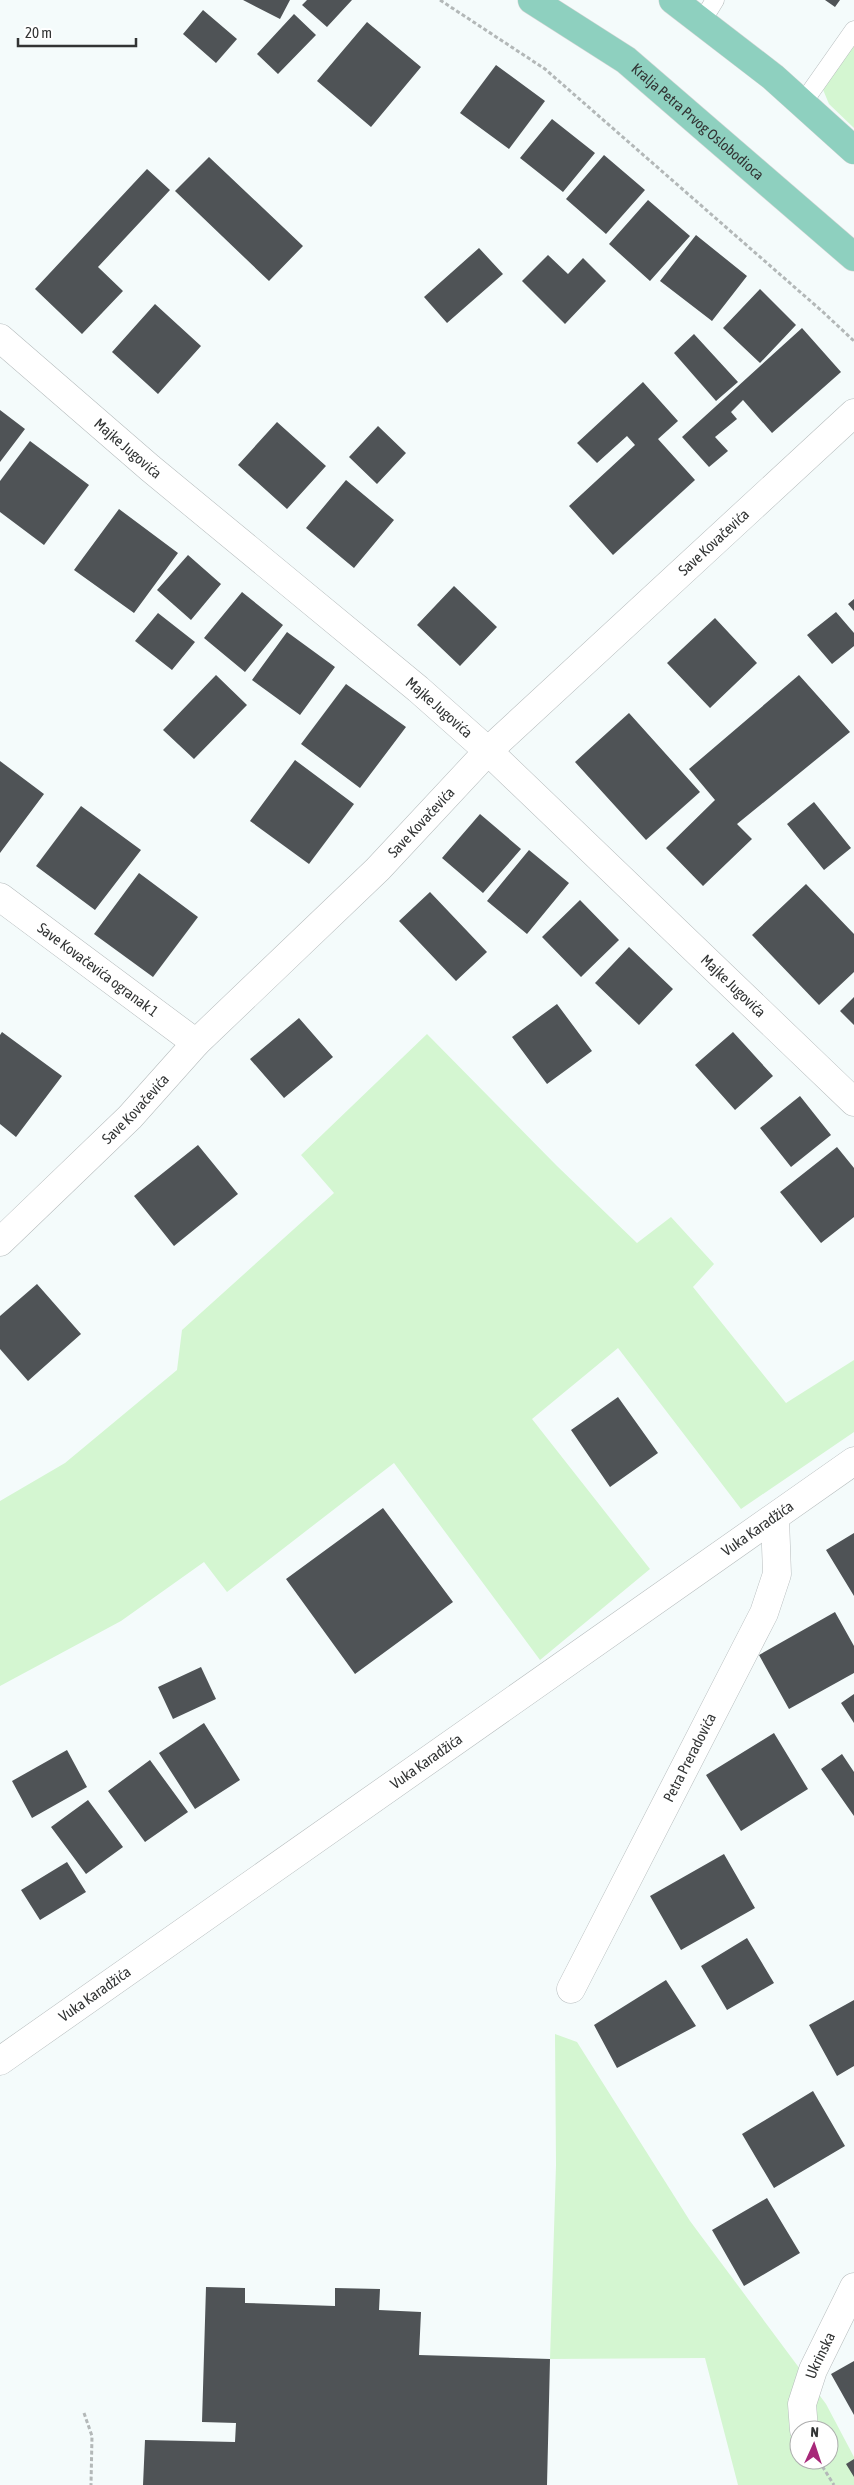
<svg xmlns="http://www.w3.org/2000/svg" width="854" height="2485" font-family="'Asap Condensed',sans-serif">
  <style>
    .green { fill: #d4f6d1; fill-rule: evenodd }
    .building { fill: #4f5356 }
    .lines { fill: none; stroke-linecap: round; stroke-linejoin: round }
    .service-casing { stroke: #b6bcbd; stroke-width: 19 }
    .minor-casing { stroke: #b6bcbd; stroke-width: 29 }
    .primary-casing { stroke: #d6d6d6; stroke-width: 29 }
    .path { stroke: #b3b8b8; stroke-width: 3; stroke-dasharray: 4 2.5; stroke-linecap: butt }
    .service { stroke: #fff; stroke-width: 18 }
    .minor { stroke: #fff; stroke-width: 28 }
    .primary { stroke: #8ed0bf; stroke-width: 28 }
    .labels { text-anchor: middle; stroke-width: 5; stroke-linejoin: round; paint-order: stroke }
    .street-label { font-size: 15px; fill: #323434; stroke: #fff }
  </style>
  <rect width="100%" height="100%" fill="#f4fbfb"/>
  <path class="green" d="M854 30V128L829 104 819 80Z
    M427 1034 557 1166 637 1243 671 1217 714 1264 693 1287 786 1403 854 1360V1432L741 1509 618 1348 532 1419 650 1569 540 1660 394 1463 227 1592 204 1562 121 1621 0 1686V1501L65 1463 177 1370 182 1330 334 1193 301 1155Z
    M555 2034 577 2042 690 2221 826 2404 854 2457V2485H738L705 2358 550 2359 556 2165ZM799 2430H829V2460H799Z"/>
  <path class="building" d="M243 0H290L280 19Z
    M307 0H352L327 27 302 5Z
    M825 0H840L835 7Z
    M203 10 237 39 216 63 183 34Z
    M294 14 316 35 278 74 257 54Z
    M367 22 421 67 371 127 317 81Z
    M496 65 545 101 509 149 460 113Z
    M552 119 595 153 563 192 520 158Z
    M604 155 645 190 606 234 566 199Z
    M209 157 303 246 269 281 175 191Z
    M147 169 170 190 98 267 123 291 82 334 35 289Z
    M648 200 690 236 650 281 609 244Z
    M696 235 747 276 712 321 660 281Z
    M479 248 503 274 447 323 424 297Z
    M548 255 568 274 583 258 606 281 565 324 522 281Z
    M760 289 796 325 760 363 723 328Z
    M155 304 201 346 158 394 112 352Z
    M802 328 841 372 772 433 743 400 731 412 737 419 715 437 728 451 709 467 682 437Z
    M694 334 738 382 716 401 674 353Z
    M643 382 678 421 658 439 695 480 613 555 569 506 635 445 627 436 597 463 577 443Z
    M0 410 25 429 0 462Z
    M277 422 326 466 287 509 238 465Z
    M378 426 406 453 377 484 349 457Z
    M30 441 89 485 44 545 0 512V481Z
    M346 480 394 520 354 568 306 528Z
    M119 509 178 553 134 613 74 570Z
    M188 555 221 584 191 620 157 590Z
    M454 586 497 627 460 666 417 625Z
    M242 592 283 625 245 672 204 638Z
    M854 599V611L848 604Z
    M836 612 854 633V646L832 664 807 635Z
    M158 613 195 642 172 670 135 641Z
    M715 618 757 663 710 708 667 663Z
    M287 632 335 667 300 715 252 680Z
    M216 675 247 705 194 759 163 730Z
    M799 675 850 732 737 824 752 839 703 886 666 848 715 800 689 769Z
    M346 684 406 727 360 788 301 744Z
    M629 713 700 792 646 840 575 762Z
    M295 760 354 804 309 864 250 821Z
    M0 761 44 794 0 853Z
    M814 802 851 848 824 870 787 824Z
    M81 806 141 850 95 910 36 866Z
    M480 814 521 849 483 893 442 858Z
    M529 850 569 883 527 934 487 901Z
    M139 873 198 917 153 977 94 934Z
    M806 884 854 934V972L819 1005 752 935Z
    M430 892 487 952 456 981 399 921Z
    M580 900 619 940 581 977 542 937Z
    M629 947 673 989 639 1025 595 983Z
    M854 997V1025L840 1011Z
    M557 1004 592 1051 547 1084 512 1037Z
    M299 1018 333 1057 284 1098 250 1059Z
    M2 1032 62 1076 16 1137 0 1124V1035Z
    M733 1032 773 1076 735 1110 695 1065Z
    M800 1096 831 1135 791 1167 760 1128Z
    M198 1145 238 1194 174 1246 134 1196Z
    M837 1147 854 1168V1217L821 1243 780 1192Z
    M37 1284 81 1334 28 1381 0 1349V1316Z
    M618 1397 658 1453 610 1487 571 1430Z
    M383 1508 453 1602 355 1674 286 1579Z
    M854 1533V1596L826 1550Z
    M835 1612 854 1646V1673L789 1709 759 1655Z
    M201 1667 216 1699 173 1719 158 1687Z
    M854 1694V1723L841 1703Z
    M204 1723 240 1780 195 1809 159 1753Z
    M774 1733 808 1789 741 1831 706 1775Z
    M67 1750 87 1787 32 1818 12 1781Z
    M842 1754 854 1772V1816L821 1769Z
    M150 1760 188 1812 145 1842 108 1791Z
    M88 1800 123 1847 86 1874 51 1827Z
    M724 1854 755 1908 681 1950 650 1896Z
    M67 1862 86 1892 40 1920 21 1890Z
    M747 1938 774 1983 727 2010 701 1966Z
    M666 1980 696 2026 617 2068 594 2025Z
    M854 2000V2066L837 2076 809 2025Z
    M813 2091 845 2146 774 2188 742 2134Z
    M767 2198 800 2253 744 2286 712 2230Z
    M206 2287 245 2288V2303L335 2306V2288L380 2289 379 2310 421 2312 419 2355 550 2359 547 2485H143L145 2440 235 2442 236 2423 202 2422Z
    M854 2361V2415L831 2374Z
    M854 2459V2477L846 2464Z"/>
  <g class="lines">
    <defs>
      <path id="service" d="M702 21 715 0
        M802 104 854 30"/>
      <g id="minor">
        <path id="s1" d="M0 338 150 468 418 689 488 751 854 1102"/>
        <path id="s2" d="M0 897 196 1043"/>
        <path id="s3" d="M0 1242 130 1117 196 1043 378 869 488 751 854 413"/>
        <path id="s4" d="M571 1989 764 1613 777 1574 775 1518"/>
        <path id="s5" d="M0 2061 854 1461"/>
        <path id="s6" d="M804 2430 802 2404 813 2370 854 2287"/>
      </g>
      <g id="primary">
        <path id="s7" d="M532 0 626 60 854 257"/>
        <path d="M673 0 773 77 854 150"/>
      </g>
    </defs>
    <use href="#service" class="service-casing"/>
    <use href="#minor" class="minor-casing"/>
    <use href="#primary" class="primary-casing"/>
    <path class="path" d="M440 0 545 69 823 312 854 341
      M84 2413 92 2436 91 2485
      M819 2461 834 2485"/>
    <use href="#service" class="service"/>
    <use href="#minor" class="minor"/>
    <use href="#primary" class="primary"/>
  </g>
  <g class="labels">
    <g class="street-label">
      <text dy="5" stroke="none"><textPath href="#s7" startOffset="206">Kralja Petra Prvog Oslobodioca</textPath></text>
      <text dy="5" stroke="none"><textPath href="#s1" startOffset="169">Majke Jugovića</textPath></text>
      <text dy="5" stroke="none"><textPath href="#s3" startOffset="1000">Save Kovačevića</textPath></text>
      <text dy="5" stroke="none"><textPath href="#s1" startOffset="574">Majke Jugovića</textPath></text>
      <text dy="5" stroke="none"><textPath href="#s3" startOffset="595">Save Kovačevića</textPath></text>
      <text dy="5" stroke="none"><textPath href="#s2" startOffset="122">Save Kovačevića ogranak 1</textPath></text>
      <text dy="5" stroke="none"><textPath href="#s1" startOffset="979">Majke Jugovića</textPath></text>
      <text dy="5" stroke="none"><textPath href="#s3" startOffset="190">Save Kovačevića</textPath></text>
      <text dy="5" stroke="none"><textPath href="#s5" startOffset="926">Vuka Karadžića</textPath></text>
      <text dy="5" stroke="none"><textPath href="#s4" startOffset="260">Petra Preradovića</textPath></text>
      <text dy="5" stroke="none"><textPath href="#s5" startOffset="521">Vuka Karadžića</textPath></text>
      <text dy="5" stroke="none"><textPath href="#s5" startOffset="116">Vuka Karadžića</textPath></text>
      <text dy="5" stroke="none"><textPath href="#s6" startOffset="78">Ukrinska</textPath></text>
    </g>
  </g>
  <g transform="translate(814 2445) rotate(3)"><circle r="24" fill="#ffffff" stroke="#adaeae"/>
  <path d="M0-4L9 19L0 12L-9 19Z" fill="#a72879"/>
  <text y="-8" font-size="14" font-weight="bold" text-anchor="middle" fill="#323434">N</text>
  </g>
  <path d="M18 38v8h118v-8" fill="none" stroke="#323434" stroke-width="2.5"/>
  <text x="25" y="38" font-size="15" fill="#323434" stroke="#ffffff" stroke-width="4" paint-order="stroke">20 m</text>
</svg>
